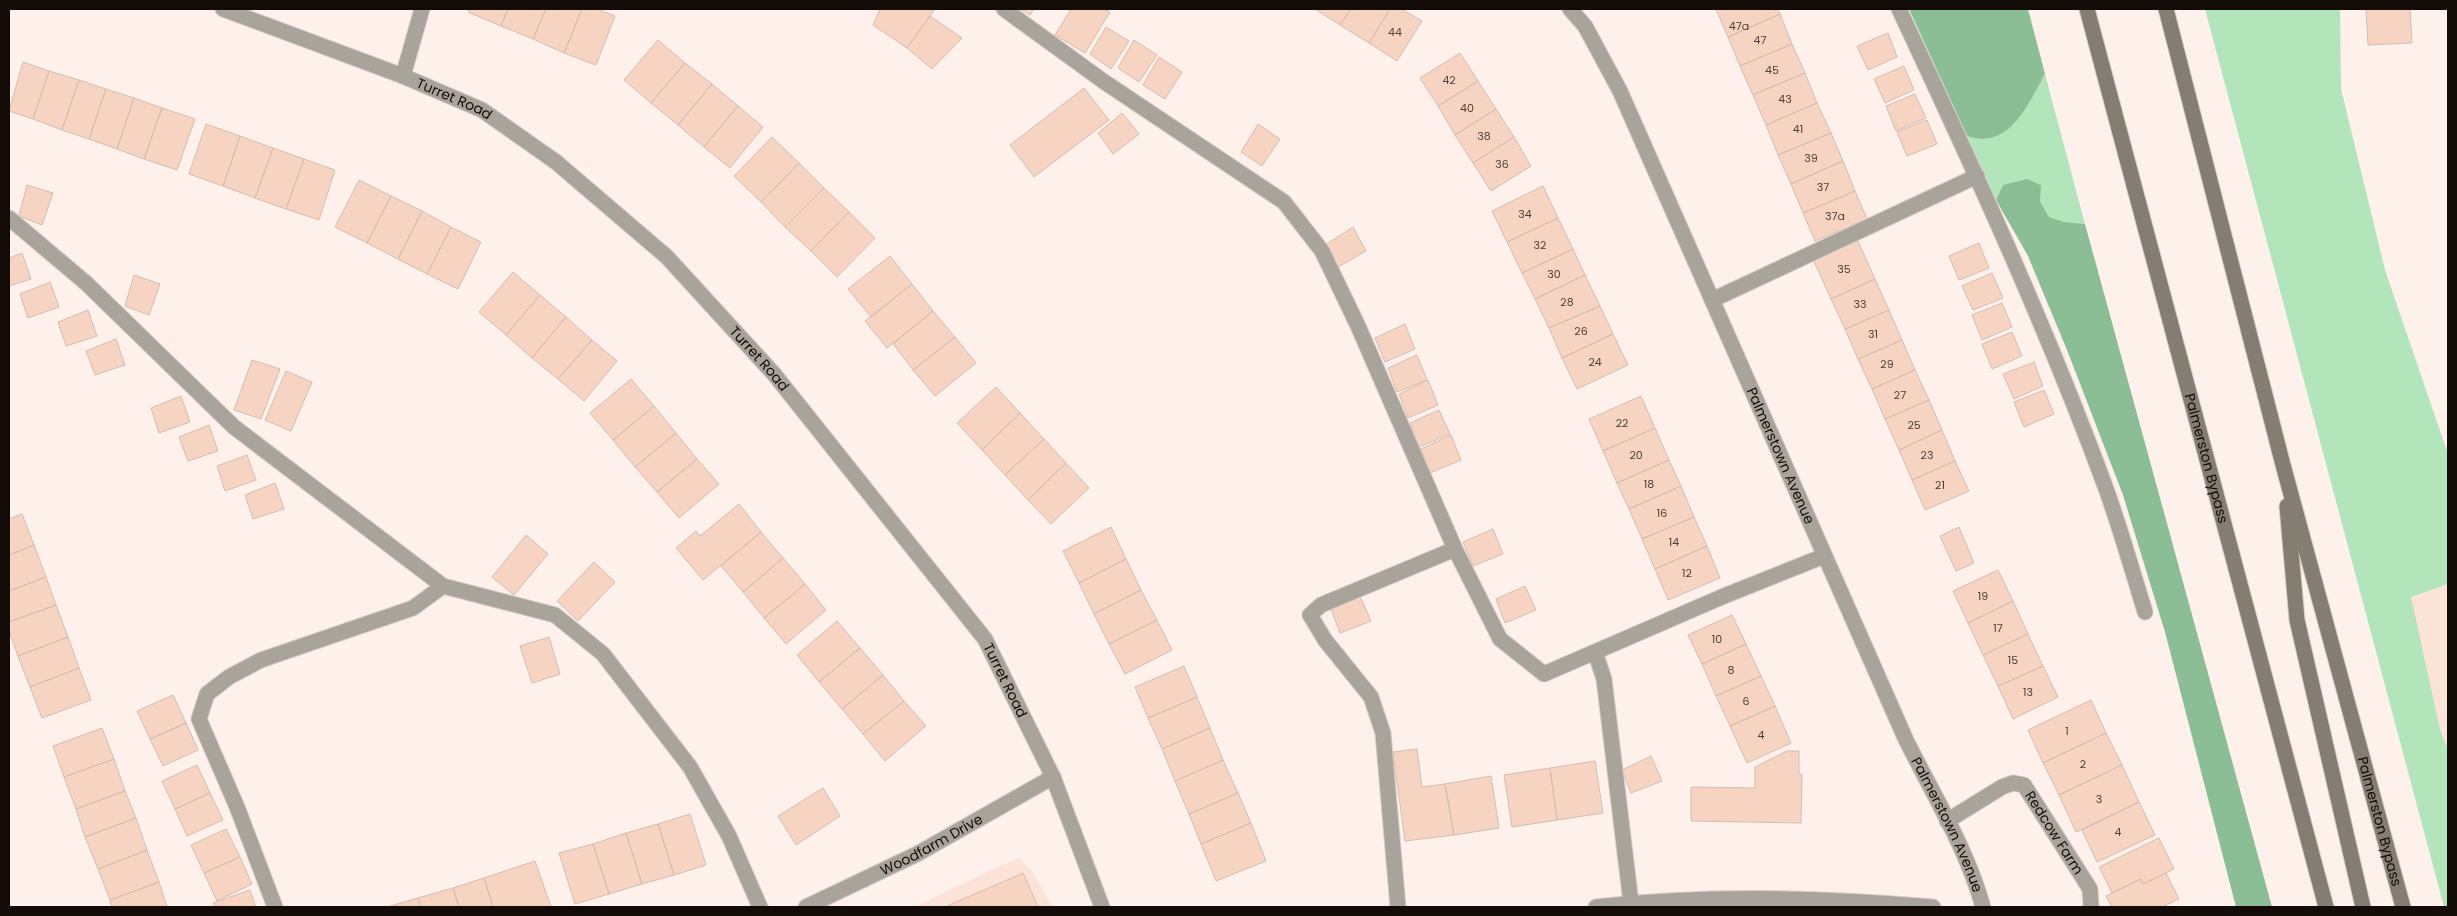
<svg xmlns="http://www.w3.org/2000/svg" width="2457" height="916" font-family="Poppins,sans-serif">
  <style>
    .built { fill: #fce3d8 }
    .green { fill: #b3e5bb }
    .forest { fill: #8cbe95 }
    .building { fill: #f7d4c1; stroke: #d3bdb2 }
    .lines { fill: none; stroke-linecap: round; stroke-linejoin: round }
    .service-casing { stroke: #d8cbc6; stroke-width: 17 }
    .minor-casing { stroke: #d8cbc6; stroke-width: 17 }
    .secondary-casing { stroke: #d8cbc6; stroke-width: 17 }
    .service { stroke: #a8a39b; stroke-width: 15 }
    .minor { stroke: #a8a39b; stroke-width: 15 }
    .secondary { stroke: #847d71; stroke-width: 15 }
    .labels { text-anchor: middle; stroke-width: 4.5; stroke-linejoin: round; paint-order: stroke }
    .number-label { font-size: 11px; fill: #4c3d36 }
    .street-label { font-size: 14px; fill: #130b08; stroke: #fff }
  </style>
  <rect width="100%" height="100%" fill="#fef0ea"/>
  <path class="built" d="M2448 584V750L2440 729 2410 597Z
    M1019 858 1032 871 1053 907H915L997 867Z"/>
  <path class="green" d="M2205 9H2340L2341 89 2385 270 2448 454V584L2411 597 2440 729 2448 750V907H2444Z
    M2045 74 2085 224 2065 222 2049 217 2040 201 2003 185 1996 200 1967 136C2010 151 2028 104 2045 74Z"/>
  <path class="forest" d="M1909 9H2028L2045 74C2028 104 2010 151 1967 136Z
    M2027 179 2041 185 2040 201 2049 217 2065 222 2085 224 2272 907H2236L2165 632 2123 495 2067 350 2028 256 1996 200 2003 185Z"/>
  <path class="building" d="M470 9H508L501 26 468 12Z
    M508 9H546L533 39 501 26Z
    M546 9H582L564 53 533 39Z
    M582 9H597L615 16 596 65 564 53Z
    M880 9H935L907 48 873 25Z
    M1020 9H1034L1030 15Z
    M1071 9H1104L1110 12 1085 53 1055 35Z
    M1315 9H1351L1340 25Z
    M1351 9H1390L1369 43 1340 25Z
    M1390 9H1401L1422 21 1397 61 1369 43Z
    M1716 9H1777L1780 14 1728 37Z
    M2366 9H2410L2412 43 2368 45Z
    M1780 14 1792 44 1740 66 1728 37Z
    M930 16 962 38 932 69 907 48Z
    M1106 27 1129 41 1111 69 1090 54Z
    M1888 33 1897 57 1868 70 1857 46Z
    M658 40 685 63 651 103 624 80Z
    M1134 40 1157 55 1139 82 1118 68Z
    M1792 44 1805 73 1753 95 1740 66Z
    M1460 53 1478 81 1438 106 1420 78Z
    M1159 57 1182 72 1165 99 1143 85Z
    M23 62 49 71 33 119 9 111Z
    M685 63 712 84 678 125 651 103Z
    M1904 66 1914 90 1885 103 1874 79Z
    M49 71 79 80 62 130 33 119Z
    M1805 73 1817 103 1766 125 1753 95Z
    M79 80 106 89 89 139 62 130Z
    M1478 81 1496 109 1455 135 1438 106Z
    M712 84 738 106 704 147 678 125Z
    M1084 88 1109 120 1034 177 1010 145Z
    M106 89 134 98 117 149 89 139Z
    M1915 94 1926 118 1896 131 1886 106Z
    M134 98 162 108 144 159 117 149Z
    M1817 103 1831 133 1778 155 1766 125Z
    M738 106 763 127 730 168 704 147Z
    M162 108 195 119 177 170 144 159Z
    M1496 109 1514 137 1473 163 1455 135Z
    M1122 113 1139 134 1113 154 1098 133Z
    M1927 120 1937 144 1907 156 1897 132Z
    M206 124 240 136 223 186 189 174Z
    M1258 124 1280 139 1262 166 1241 152Z
    M1831 133 1843 161 1791 184 1778 155Z
    M240 136 273 148 255 198 223 186Z
    M772 137 799 163 761 202 734 176Z
    M1514 137 1531 166 1491 191 1473 163Z
    M273 148 304 159 286 209 255 198Z
    M304 159 335 170 319 220 286 209Z
    M1843 161 1855 191 1803 213 1791 184Z
    M799 163 824 188 785 227 761 202Z
    M359 180 391 196 367 243 335 227Z
    M27 185 53 193 42 225 19 216Z
    M1543 186 1558 218 1507 242 1492 211Z
    M824 188 849 212 811 251 785 227Z
    M1855 191 1867 219 1815 241 1803 213Z
    M391 196 422 211 398 259 367 243Z
    M422 211 451 227 427 274 398 259Z
    M849 212 875 238 837 277 811 251Z
    M1558 218 1573 249 1522 273 1507 242Z
    M451 227 481 242 458 289 427 274Z
    M1353 227 1366 251 1338 267 1325 245Z
    M1857 239 1875 279 1831 299 1813 259Z
    M1979 243 1989 268 1959 280 1949 256Z
    M1573 249 1585 275 1535 299 1522 273Z
    M22 253 31 279 9 286V258Z
    M890 256 912 284 871 317 848 289Z
    M513 272 540 295 506 335 479 312Z
    M1992 273 2003 298 1973 310 1962 286Z
    M134 275 160 284 149 315 125 306Z
    M1585 275 1600 306 1549 328 1535 299Z
    M1875 279 1889 310 1845 329 1831 299Z
    M50 282 59 307 28 318 20 294Z
    M912 284 933 311 887 348 865 321Z
    M540 295 566 317 532 358 506 335Z
    M2002 303 2012 327 1982 340 1972 315Z
    M1600 306 1613 334 1562 358 1549 328Z
    M88 310 97 336 66 346 58 322Z
    M1889 310 1902 340 1858 359 1845 329Z
    M933 311 955 337 913 370 893 344Z
    M566 317 592 340 558 379 532 358Z
    M1405 324 1415 349 1385 362 1375 338Z
    M2012 332 2022 356 1992 369 1982 344Z
    M1613 334 1628 365 1577 389 1562 358Z
    M955 337 976 363 935 396 913 370Z
    M116 339 125 365 95 375 86 351Z
    M592 340 617 361 584 401 558 379Z
    M1902 340 1915 370 1872 389 1858 359Z
    M1417 355 1427 380 1397 392 1388 368Z
    M252 360 280 369 261 419 234 410Z
    M2034 362 2043 386 2014 399 2003 374Z
    M1915 370 1929 400 1885 419 1872 389Z
    M286 371 312 382 291 431 265 420Z
    M631 379 654 406 613 440 590 413Z
    M1428 380 1438 405 1408 418 1399 394Z
    M996 387 1020 413 982 450 957 423Z
    M2044 390 2054 414 2024 427 2014 402Z
    M181 396 190 422 159 433 151 408Z
    M1641 396 1655 428 1603 451 1589 419Z
    M1929 400 1942 430 1899 450 1885 419Z
    M654 406 676 433 635 467 613 440Z
    M1439 410 1450 434 1419 447 1410 423Z
    M1020 413 1044 439 1005 475 982 450Z
    M209 425 218 451 188 461 179 437Z
    M1655 428 1669 460 1617 483 1603 451Z
    M1942 430 1955 461 1912 480 1899 450Z
    M676 433 697 459 657 492 635 467Z
    M1451 435 1461 460 1430 473 1421 449Z
    M1044 439 1066 463 1028 500 1005 475Z
    M247 455 256 480 225 491 217 466Z
    M697 459 719 484 679 518 657 492Z
    M1669 460 1681 486 1629 509 1617 483Z
    M1955 461 1969 491 1925 510 1912 480Z
    M1066 463 1089 488 1051 524 1028 500Z
    M275 483 284 509 253 519 245 495Z
    M1681 486 1694 517 1642 539 1629 509Z
    M739 504 761 532 703 580 676 548 696 531 700 536Z
    M22 514 34 545 9 555V519Z
    M1694 517 1707 546 1655 569 1642 539Z
    M1111 527 1126 559 1079 583 1063 551Z
    M1959 527 1974 563 1956 571 1940 536Z
    M1493 529 1503 554 1473 566 1463 542Z
    M761 532 783 558 743 592 721 566Z
    M526 535 548 554 514 595 492 577Z
    M34 545 46 577 9 591V555Z
    M1707 546 1720 578 1668 600 1655 569Z
    M783 558 805 584 764 618 743 592Z
    M1126 559 1141 590 1094 614 1079 583Z
    M594 562 615 582 578 621 557 601Z
    M1998 570 2013 601 1968 623 1953 591Z
    M46 577 56 605 9 622V591Z
    M805 584 826 610 786 644 764 618Z
    M1525 586 1536 610 1505 623 1496 599Z
    M1141 590 1157 620 1109 644 1094 614Z
    M1360 596 1371 621 1340 633 1331 609Z
    M2013 601 2028 634 1983 655 1968 623Z
    M56 605 68 637 18 656 9 631V622Z
    M1732 615 1746 644 1702 664 1688 635Z
    M1157 620 1172 650 1125 674 1109 644Z
    M837 621 860 648 819 682 797 655Z
    M2028 634 2043 666 1998 686 1983 655Z
    M68 637 79 668 30 687 18 656Z
    M549 637 560 674 532 683 520 646Z
    M1746 644 1761 676 1716 696 1702 664Z
    M860 648 883 675 842 709 819 682Z
    M1184 666 1197 697 1148 718 1135 687Z
    M2043 666 2058 697 2013 719 1998 686Z
    M79 668 91 700 42 718 30 687Z
    M883 675 904 701 863 734 842 709Z
    M1761 676 1775 706 1730 726 1716 696Z
    M173 695 186 723 150 739 137 711Z
    M1197 697 1210 728 1162 749 1148 718Z
    M2091 700 2106 733 2043 763 2028 730Z
    M904 701 926 726 885 761 863 734Z
    M1775 706 1791 743 1747 763 1730 726Z
    M186 723 198 750 163 766 150 739Z
    M102 728 114 759 64 777 53 746Z
    M1210 728 1223 760 1175 781 1162 749Z
    M2106 733 2122 765 2059 795 2043 763Z
    M1417 749 1422 787 1445 784 1454 835 1405 841 1393 752Z
    M1787 751H1799V774H1802L1801 823 1691 821V787L1755 788V767Z
    M1651 756 1662 781 1631 793 1622 770Z
    M114 759 125 791 76 809 64 777Z
    M1223 760 1238 793 1189 814 1175 781Z
    M1595 761 1603 813 1557 820 1550 768Z
    M197 765 210 793 175 809 162 781Z
    M2122 765 2139 802 2076 832 2059 795Z
    M1550 768 1557 820 1512 827 1504 775Z
    M1491 776 1499 828 1454 835 1445 784Z
    M823 788 840 816 796 845 778 816Z
    M125 791 136 818 85 837 76 809Z
    M210 793 223 820 187 836 175 809Z
    M1238 793 1251 823 1201 844 1189 814Z
    M2139 802 2155 835 2097 862 2082 830Z
    M690 814 706 865 674 875 658 824Z
    M136 818 147 850 98 869 85 837Z
    M1251 823 1266 861 1216 881 1201 844Z
    M658 824 674 875 642 884 626 833Z
    M226 829 240 857 204 873 191 845Z
    M626 833 642 884 609 894 593 844Z
    M2159 838 2174 869 2143 884 2141 879 2112 893 2099 867Z
    M593 844 609 894 575 904 559 853Z
    M147 850 159 882 110 900 98 869Z
    M240 857 252 884 217 901 204 873Z
    M535 861 551 907H493L484 878Z
    M1023 873 1038 907H945Z
    M2166 873 2179 899 2162 907H2112L2106 896 2141 879 2143 884Z
    M484 878 493 907H459L453 888Z
    M159 882 167 907H112L110 900Z
    M453 888 459 907H421L418 898Z
    M250 890 256 907H215L213 903Z
    M418 898 421 907H387Z"/>
  <g class="lines">
    <defs>
      <path id="service" d="M1004 9 1103 81 1284 202 1322 251 1358 326 1455 549 1500 639 1544 674 1724 596 1824 556
        M1899 9C1972 165 2045 323 2105 486 2120 527 2132 570 2145 612
        M403 76 422 9
        M9 218 86 283 234 427 443 586 555 615 603 654 690 767 729 836 760 907
        M1712 300 1977 176
        M1595 652 1604 679 1631 903
        M275 907 237 807 199 719 207 694 229 677 261 660 413 608 443 586
        M1398 907 1383 733 1371 697 1325 640 1310 615 1321 605 1455 549"/>
      <g id="minor">
        <path id="s1" d="M223 9 403 76 482 110 556 162 667 257 774 374 985 639 1053 777 1102 907"/>
        <path id="s2" d="M1570 9 1585 26 1620 91 1906 740C1933 794 1967 849 1983 907"/>
        <path id="s3" d="M1947 821 2002 787 2013 783 2024 785 2090 889 2091 907"/>
        <path id="s4" d="M806 907 917 854 1053 777"/>
        <path d="M1596 907C1707 894 1821 897 1933 907"/>
      </g>
      <g id="secondary">
        <path id="s5" d="M2087 9 2326 907"/>
        <path id="s6" d="M2166 9 2283 465 2403 907"/>
        <path d="M2287 506 2297 620 2363 907"/>
      </g>
    </defs>
    <use href="#service" class="service-casing"/>
    <use href="#minor" class="minor-casing"/>
    <use href="#secondary" class="secondary-casing"/>
    <use href="#service" class="service"/>
    <use href="#minor" class="minor"/>
    <use href="#secondary" class="secondary"/>
  </g>
  <g class="labels">
    <g class="number-label">
      <text x="1739" y="30">47a</text>
      <text x="1395" y="36">44</text>
      <text x="1760" y="44">47</text>
      <text x="1772" y="74">45</text>
      <text x="1449" y="84">42</text>
      <text x="1785" y="103">43</text>
      <text x="1467" y="112">40</text>
      <text x="1798" y="133">41</text>
      <text x="1484" y="140">38</text>
      <text x="1811" y="162">39</text>
      <text x="1502" y="168">36</text>
      <text x="1823" y="191">37</text>
      <text x="1525" y="218">34</text>
      <text x="1835" y="220">37a</text>
      <text x="1540" y="249">32</text>
      <text x="1844" y="273">35</text>
      <text x="1554" y="278">30</text>
      <text x="1567" y="306">28</text>
      <text x="1860" y="308">33</text>
      <text x="1581" y="335">26</text>
      <text x="1873" y="338">31</text>
      <text x="1595" y="366">24</text>
      <text x="1887" y="368">29</text>
      <text x="1900" y="399">27</text>
      <text x="1622" y="427">22</text>
      <text x="1914" y="429">25</text>
      <text x="1636" y="459">20</text>
      <text x="1927" y="459">23</text>
      <text x="1649" y="488">18</text>
      <text x="1940" y="489">21</text>
      <text x="1662" y="517">16</text>
      <text x="1674" y="546">14</text>
      <text x="1687" y="577">12</text>
      <text x="1983" y="600">19</text>
      <text x="1998" y="632">17</text>
      <text x="1717" y="643">10</text>
      <text x="2013" y="664">15</text>
      <text x="1731" y="674">8</text>
      <text x="2028" y="696">13</text>
      <text x="1746" y="705">6</text>
      <text x="2067" y="735">1</text>
      <text x="1761" y="739">4</text>
      <text x="2083" y="768">2</text>
      <text x="2099" y="803">3</text>
      <text x="2118" y="836">4</text>
    </g>
    <g class="street-label">
      <text dy="5" stroke="none"><textPath href="#s1" startOffset="248">Turret Road</textPath></text>
      <text dy="5" stroke="none"><textPath href="#s1" startOffset="652">Turret Road</textPath></text>
      <text dy="5" stroke="none"><textPath href="#s2" startOffset="495">Palmerstown Avenue</textPath></text>
      <text dy="5" stroke="none"><textPath href="#s5" startOffset="465">Palmerston Bypass</textPath></text>
      <text dy="5" stroke="none"><textPath href="#s1" startOffset="1058">Turret Road</textPath></text>
      <text dy="5" stroke="none"><textPath href="#s6" startOffset="840">Palmerston Bypass</textPath></text>
      <text dy="5" stroke="none"><textPath href="#s2" startOffset="900">Palmerstown Avenue</textPath></text>
      <text dy="5" stroke="none"><textPath href="#s3" startOffset="144">Redcow Farm</textPath></text>
      <text dy="5" stroke="none"><textPath href="#s4" startOffset="140">Woodfarm Drive</textPath></text>
    </g>
  </g>
  <rect width="2457" height="916" fill="none" stroke="#130b08" stroke-width="20"/>
</svg>
